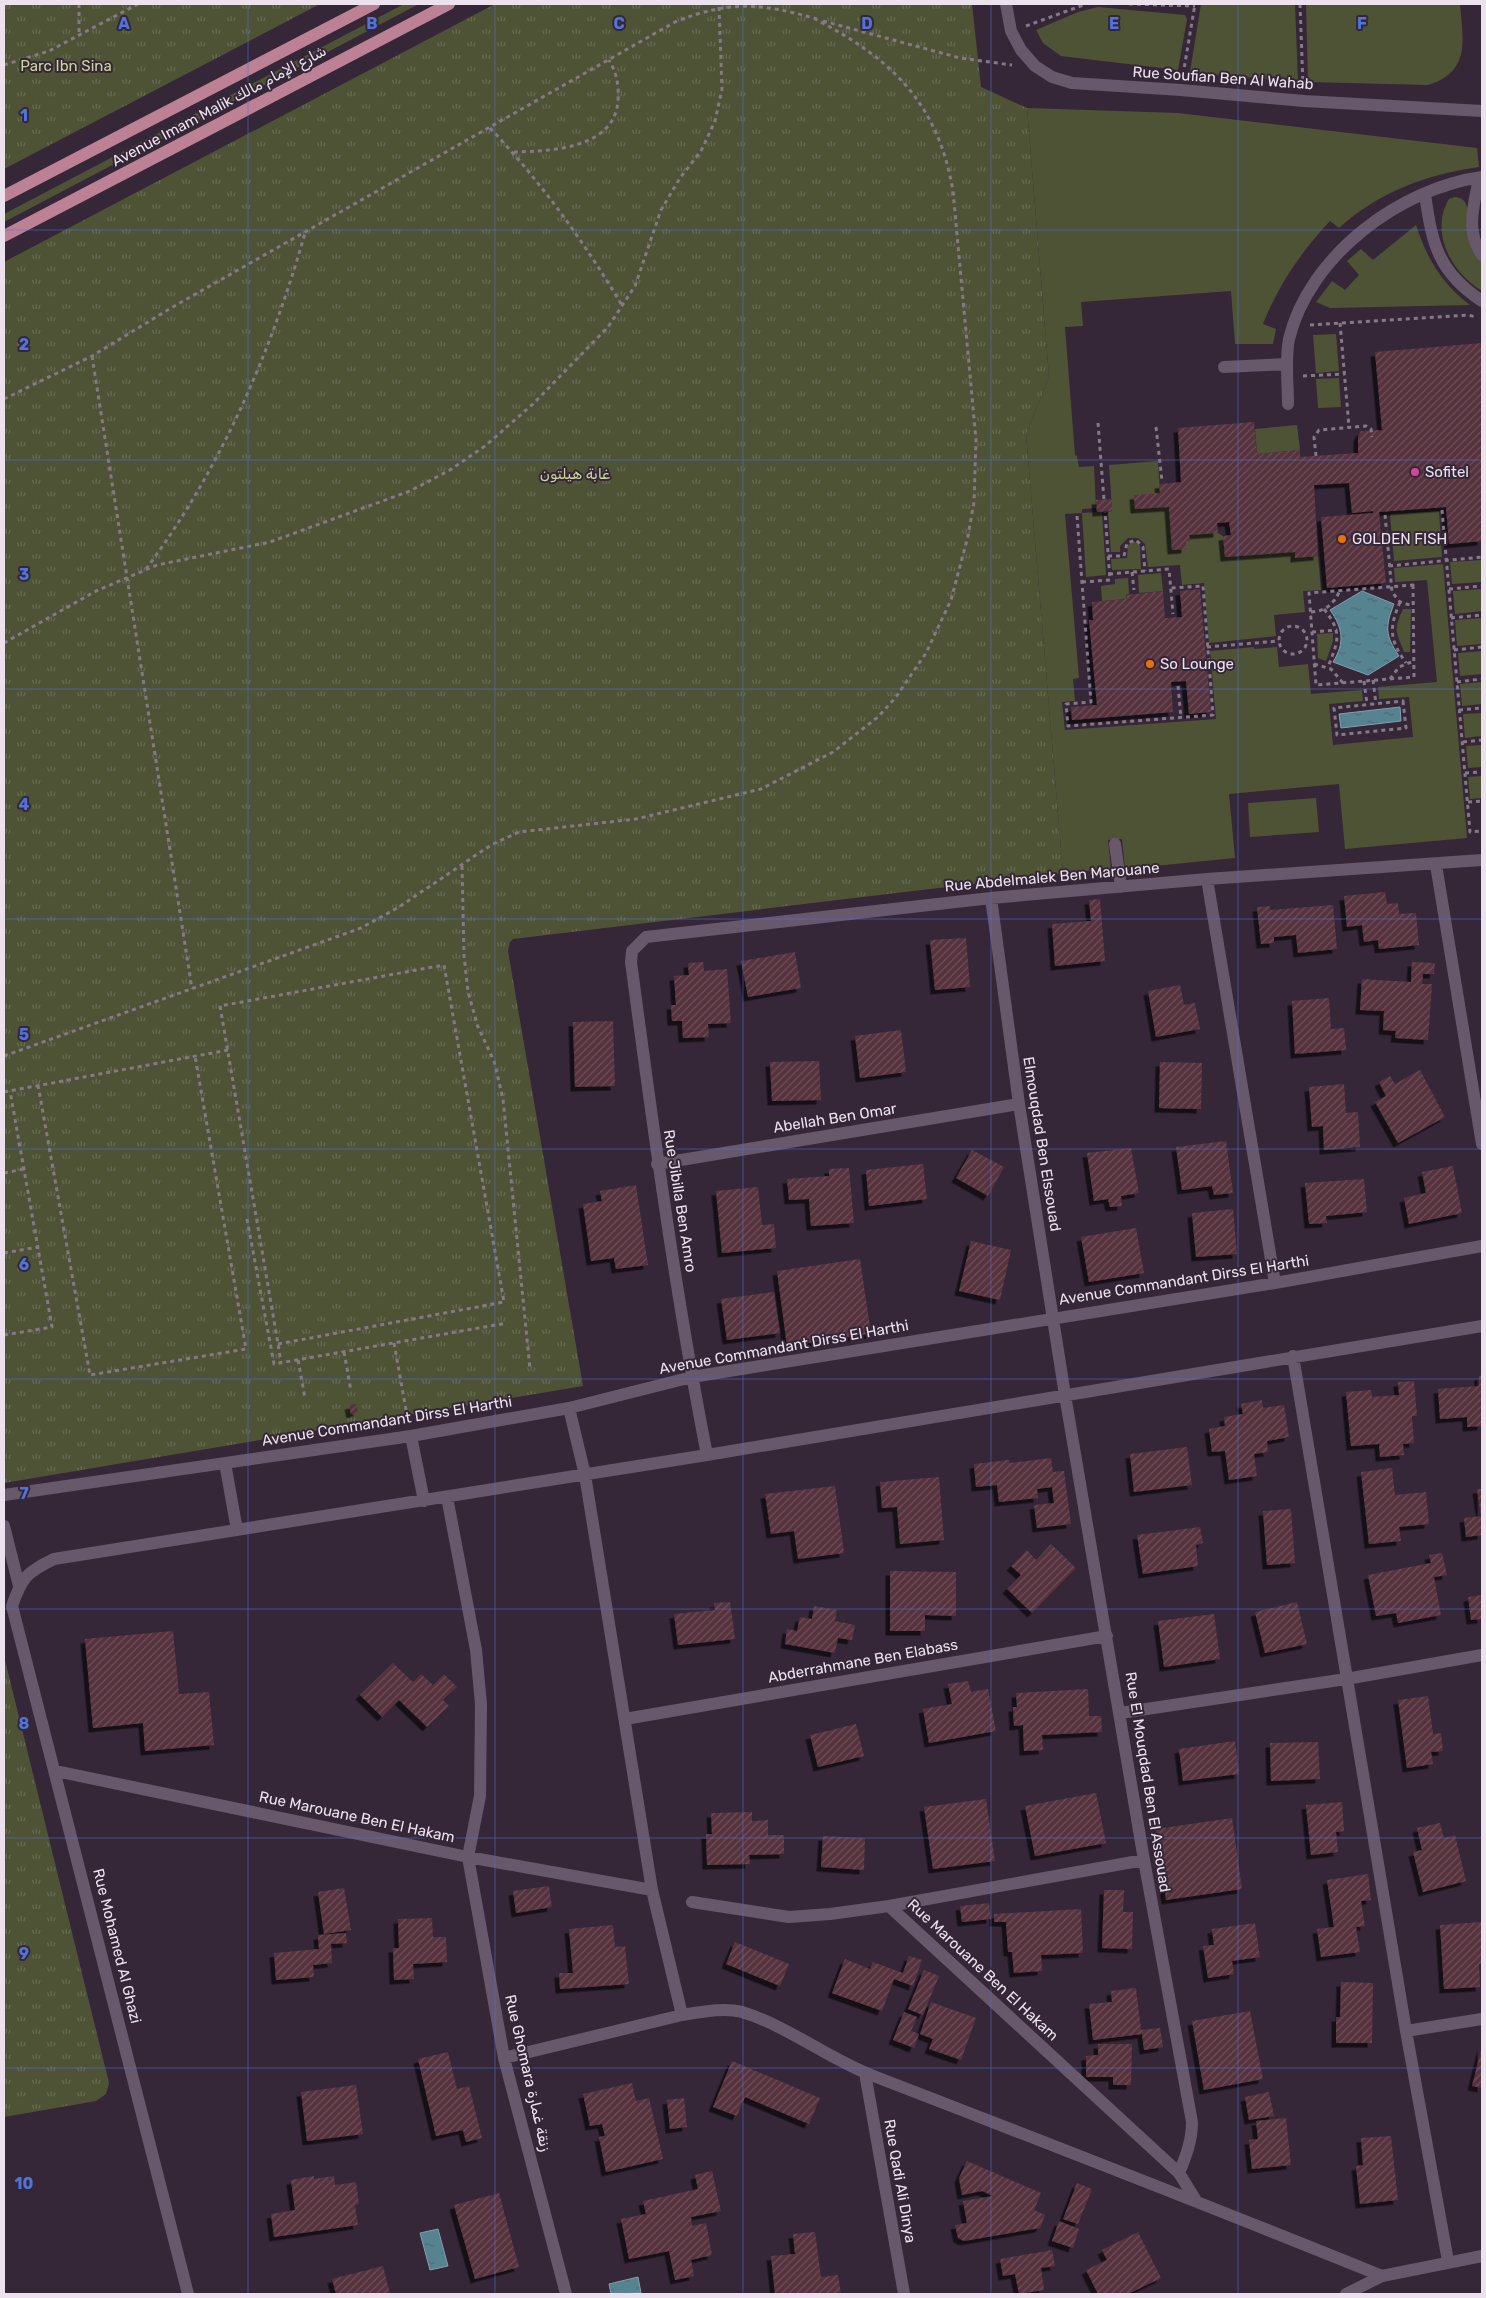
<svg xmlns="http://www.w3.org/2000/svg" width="1486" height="2298" font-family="Rubik,Vazirmatn,sans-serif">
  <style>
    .green { fill: #4e5336 }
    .park { fill: url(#park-tufts) }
    .water { fill: url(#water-ripples); stroke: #82a0ac }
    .building { fill: url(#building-hatch); filter: url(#shadow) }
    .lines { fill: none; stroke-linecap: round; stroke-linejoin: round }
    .path { stroke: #857987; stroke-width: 3; stroke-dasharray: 4 4; stroke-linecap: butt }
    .minor { stroke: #68586b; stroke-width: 12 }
    .major { stroke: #bc8195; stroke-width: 12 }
    .grid { fill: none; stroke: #5073dd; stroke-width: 1; stroke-opacity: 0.55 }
    .hotel-dot { fill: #d1479c; stroke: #352738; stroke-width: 2 }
    .food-dot { fill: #e8710a; stroke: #352738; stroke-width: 2 }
    .labels { text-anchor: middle; stroke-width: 4; stroke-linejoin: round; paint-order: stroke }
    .park-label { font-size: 15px; fill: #cbd697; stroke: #352738 }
    .street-label { font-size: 15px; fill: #ebe2ed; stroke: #352738 }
    .poi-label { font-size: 15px; fill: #ebe2ed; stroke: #352738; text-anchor: start }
    .grid-label { font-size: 16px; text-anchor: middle; font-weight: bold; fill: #5073dd; stroke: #352738; stroke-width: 4; stroke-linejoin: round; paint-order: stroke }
  </style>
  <defs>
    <pattern id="park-tufts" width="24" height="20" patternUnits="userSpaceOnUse" patternTransform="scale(1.25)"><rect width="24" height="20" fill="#4e5336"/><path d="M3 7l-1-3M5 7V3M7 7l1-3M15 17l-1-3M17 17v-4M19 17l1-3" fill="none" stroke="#686b53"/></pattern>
    <pattern id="water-ripples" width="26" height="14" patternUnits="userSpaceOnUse" patternTransform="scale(1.25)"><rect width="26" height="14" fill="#558390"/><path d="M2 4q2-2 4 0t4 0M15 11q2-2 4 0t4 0" fill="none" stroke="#4f6a73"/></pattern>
    <pattern id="building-hatch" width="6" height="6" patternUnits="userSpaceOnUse" patternTransform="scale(1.25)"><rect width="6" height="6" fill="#55323d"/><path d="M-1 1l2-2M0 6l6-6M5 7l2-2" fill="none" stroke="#6e4f59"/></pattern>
    <filter id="shadow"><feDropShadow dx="-4.5" dy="4.5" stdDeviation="0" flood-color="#0009"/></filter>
  </defs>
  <rect width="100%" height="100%" fill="#352738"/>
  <path class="green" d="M404 4H419L4 222V214Z
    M1201 4H1295L1298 82 1190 72Z
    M1306 4H1460C1463 40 1471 72 1428 85L1308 82Z
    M1098 7 1185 15 1187 19 1178 70 1061 56 1043 43 1036 30 1078 12Z
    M1027 108 1178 113 1477 148 1479 167C1427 174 1379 192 1339 228L1330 221C1301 252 1279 284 1263 324L1276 329 1273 344H1235L1231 291 1081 302 1083 326 1065 327 1075 455 1077 456 1079 467 1094 466 1096 508 1082 509V513L1065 514 1079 678 1073 679 1075 701 1062 702 1065 730 1216 719 1210 651 1254 647V649L1277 647 1279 667 1308 664 1311 694 1362 690 1363 701 1329 704 1333 745 1413 737 1409 697 1379 699 1378 687 1437 682 1427 580 1395 582 1394 568 1443 564 1467 838 1345 849 1339 784 1229 794 1235 858 1125 869 1122 839 1108 840 1111 869 1063 873 1026 434 1049 377Z
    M1455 197C1462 198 1465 200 1467 207L1479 259 1482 262V291C1452 273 1429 233 1449 199Z
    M1416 225C1427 259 1442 284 1470 305L1330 308 1316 302 1332 281 1345 290 1359 275 1347 261 1361 249 1373 260Z
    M1336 334 1339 371 1316 373 1313 335Z
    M1339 378 1341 407 1318 408 1316 379Z
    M1297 425 1300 450 1257 454 1255 429Z
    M1158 461 1160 493 1135 509 1169 507 1173 550 1186 548V541H1189V535L1218 533 1223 536 1226 557 1295 552V558L1318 556 1321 590 1303 591 1305 612 1274 615 1276 636 1209 643 1204 583 1182 585 1180 565 1148 567 1145 544 1138 538H1128L1120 546V552H1111L1108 512 1112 511V507L1109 465Z
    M1439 511 1442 557 1394 561 1390 514Z
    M1102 512 1106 575 1086 577 1082 513Z
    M1133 541 1140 545 1141 569 1112 570 1111 559 1127 558 1128 545Z
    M1482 560V582L1452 584 1450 562Z
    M1161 573 1163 591 1139 593 1138 575Z
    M1128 578 1129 594 1126 595 1127 599 1102 601 1101 586 1115 584V579Z
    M1482 589V611L1455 614 1453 591Z
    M1403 609H1411L1410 652H1404C1396 631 1393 631 1403 609Z
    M1482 618V644L1457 646 1455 620Z
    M1333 633V641L1326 661 1318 658 1317 634Z
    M1482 651V674L1460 676 1458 653Z
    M1482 682V704L1462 706 1460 684Z
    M1482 713V736L1465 738 1463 714Z
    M1482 745V767L1468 768 1466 746Z
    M1482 776V798L1470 799 1468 777Z
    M1316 798 1319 832 1250 837 1248 803Z"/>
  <path class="park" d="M4 4H320L4 169Z
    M495 4H972L981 87 1027 108 1049 377 1026 434 1063 873 513 939 510 942 508 951 583 1386 4 1483V262Z
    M4 1656 109 2083 106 2094 96 2101 4 2117Z"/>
  <path class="water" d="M1362 591 1394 604C1385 627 1385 635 1399 656L1368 675 1333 662C1345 643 1343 628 1330 610Z
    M1400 707 1401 721 1341 728 1339 714Z
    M438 2229 448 2266 430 2270 420 2233Z
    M638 2277 641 2293 611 2294 609 2284Z"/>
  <path class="building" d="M1482 343V541L1449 544 1446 507 1379 512 1386 583 1327 588 1321 517 1373 513V511L1352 513 1349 483 1314 485 1318 556 1295 558V552L1225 557 1223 536 1231 535 1229 522 1217 523 1218 533 1189 535 1190 541H1186V549L1172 550 1169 507 1135 509 1134 495 1160 493 1159 484 1181 482 1178 428 1254 422 1257 454 1300 450V457L1358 453V437L1361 431 1382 430 1375 352Z
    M1112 499V511L1097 512 1096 500Z
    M1200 589 1211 712 1189 714 1186 681 1171 682 1173 712 1072 720 1071 707 1097 705 1089 620H1093L1092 602 1127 599 1126 595 1163 591 1165 618 1182 617 1180 591Z
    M1385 892 1387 904 1398 903 1399 914 1416 913 1419 945 1379 949 1378 940 1364 942 1362 925 1347 927 1344 896Z
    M1100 899 1105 961 1055 966 1052 924 1091 921 1089 900Z
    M1333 905 1337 949 1298 953 1296 935 1274 937V943L1261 944 1257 907 1270 906V910Z
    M966 938 970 987 935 990 930 940Z
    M795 952 801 988 748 997 741 961Z
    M703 962 704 971 727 969 731 1023 708 1024 709 1037 683 1038 682 1021H672L671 1005H676L674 976 689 975 688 963Z
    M1412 962 1435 963 1434 974H1423L1422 984H1432L1428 1040 1395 1038 1396 1031 1383 1030 1384 1011 1360 1010 1362 979 1411 982Z
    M1180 985 1184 1005 1195 1003 1200 1029 1156 1037 1148 991Z
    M1329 998 1331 1029 1344 1028 1346 1050 1295 1054 1292 1001Z
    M613 1021 615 1086 575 1087 573 1022Z
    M901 1030 906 1072 860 1078 855 1036Z
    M819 1061 821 1100 772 1101 770 1062Z
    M1160 1062 1202 1063 1201 1109 1159 1108Z
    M1420 1070 1445 1117 1398 1143 1375 1102 1386 1096 1379 1082 1390 1076 1395 1084Z
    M1344 1084 1346 1113 1358 1112 1360 1147 1324 1150 1323 1126 1312 1127 1309 1087Z
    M1226 1141 1233 1193 1214 1195 1212 1186 1182 1190 1176 1147Z
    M1131 1148 1139 1193 1121 1196 1122 1206 1110 1207 1108 1199 1094 1201 1087 1153Z
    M972 1150 1004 1167 988 1196 956 1178Z
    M923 1164 927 1199 869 1206 866 1170Z
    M1453 1166 1462 1213 1409 1224 1404 1198 1426 1193 1422 1172Z
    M849 1168 854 1223 811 1226 809 1199 789 1200 787 1179 829 1176V1169Z
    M1364 1179 1367 1212 1326 1216 1327 1223 1309 1224 1305 1183Z
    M636 1185 648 1265 616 1269 614 1258 591 1261 583 1204 602 1201 600 1191Z
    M758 1187 762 1225 774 1224 776 1248 722 1253 716 1191Z
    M1233 1209 1237 1254 1196 1257 1192 1213Z
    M1136 1228 1144 1273 1089 1282 1081 1237Z
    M971 1241 1011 1250 1000 1300 959 1291Z
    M860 1259 871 1334 787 1346 777 1271Z
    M774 1292 780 1333 727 1340 721 1299Z
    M1482 1375V1426L1467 1427V1417L1440 1419 1438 1389 1479 1386V1376Z
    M1414 1381 1417 1416H1412L1414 1443 1403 1444 1404 1455 1380 1457 1379 1444 1351 1446 1346 1392 1371 1390 1372 1397 1399 1395 1398 1382Z
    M1262 1400 1263 1408 1284 1405 1289 1437 1267 1441 1268 1452 1254 1454 1257 1476 1229 1480 1225 1451 1212 1452 1209 1429 1225 1426 1224 1417 1243 1414 1241 1404Z
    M356 1404 358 1412 351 1414 349 1405Z
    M1187 1447 1192 1485 1134 1492 1130 1454Z
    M1051 1458 1053 1472 1064 1471 1071 1524 1037 1528 1034 1505 1054 1503 1052 1487 1037 1489 1038 1498 999 1502 997 1485 976 1487 974 1464 1009 1460 1010 1463Z
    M1392 1468 1395 1495 1426 1492 1429 1524 1399 1527 1401 1541 1369 1544 1361 1472Z
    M939 1477 944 1540 900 1544 897 1507 882 1508 880 1482Z
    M835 1486 844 1553 798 1559 794 1531 771 1534 765 1494Z
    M1477 1489H1482V1535L1466 1537 1464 1518 1481 1516Z
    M1291 1509 1295 1563 1267 1565 1263 1511Z
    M1200 1527 1203 1543 1196 1545 1198 1566 1143 1574 1137 1535Z
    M1051 1544 1076 1568 1032 1613 1007 1589 1021 1575 1011 1566 1027 1550 1036 1560Z
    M1442 1553 1447 1575 1434 1577 1441 1615 1398 1623 1396 1613 1376 1616 1368 1575 1431 1563 1429 1555Z
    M890 1571 956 1572V1616L925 1615V1631H890Z
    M1482 1595V1619L1471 1620 1468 1597Z
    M730 1602 735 1639 678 1645 674 1614 715 1610 714 1603Z
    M1297 1602 1307 1644 1265 1653 1255 1612Z
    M814 1606 837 1610 835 1621 855 1625 852 1640 838 1638 835 1653 785 1644 787 1629 797 1631 800 1617 812 1619Z
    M1214 1614 1220 1659 1164 1667 1158 1621Z
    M173 1631 179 1694 209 1692 214 1745 145 1751 143 1723 93 1728 85 1639Z
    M393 1663 413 1682 421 1674 433 1685 444 1674 457 1687 443 1700 449 1706 427 1727 399 1700 382 1717 360 1695Z
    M968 1681 971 1692 988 1689 996 1731 929 1743 923 1709 952 1704 948 1684Z
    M1088 1689 1089 1716H1101L1102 1732 1042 1735 1043 1750 1024 1751 1023 1725 1014 1726 1013 1707H1017L1016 1693Z
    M1428 1696 1433 1734 1441 1733 1443 1751 1431 1752 1433 1764 1407 1768 1398 1700Z
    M856 1724 864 1756 818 1767 810 1735Z
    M1235 1741 1239 1774 1183 1781 1179 1749Z
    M1318 1742 1320 1779 1271 1781 1270 1743Z
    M1096 1793 1106 1843 1035 1856 1025 1806Z
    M986 1799 995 1861 933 1869 924 1807Z
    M1342 1802 1344 1831 1336 1832 1338 1852 1311 1855 1306 1805Z
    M752 1812V1821L768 1820V1835H784V1854L749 1855 750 1864 707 1865 706 1834H712L711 1813Z
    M1232 1818 1242 1889 1166 1900 1156 1829Z
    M1440 1823 1444 1838 1455 1835 1466 1881 1423 1892 1413 1852 1422 1850 1417 1828Z
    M823 1836 865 1838 864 1870 821 1867Z
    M1368 1874 1371 1900 1361 1901 1365 1926 1356 1927 1360 1952 1321 1957 1317 1929 1334 1927 1327 1880Z
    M549 1886 552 1907 516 1913 513 1891Z
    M344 1888 351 1930 324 1934 318 1892Z
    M1104 1890H1124L1123 1912H1133L1132 1949 1102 1948Z
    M989 1903 991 1919 962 1922 960 1906Z
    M1081 1909 1083 1953 1041 1955 1042 1971 1014 1973 1012 1952H1008L1006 1922H994V1914Z
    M432 1918 433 1937H446L447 1962 413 1964 414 1979 394 1980 393 1948H399L398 1919Z
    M1482 1922V1963L1479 1964 1480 1987 1444 1989 1440 1925Z
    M1255 1923 1260 1957 1232 1961 1234 1974 1208 1978 1203 1946 1214 1945 1212 1929Z
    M613 1925 615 1947 625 1946 629 1984 560 1989 559 1973H573L569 1929Z
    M346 1933 347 1943 331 1944 332 1963 313 1965 314 1977 276 1980 274 1953 319 1949 318 1935Z
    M735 1942 789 1964 780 1986 726 1964Z
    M909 1956 922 1960 913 1986 894 1979 882 2011 832 1993 845 1959 870 1969 873 1962 903 1973Z
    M924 1970 939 1976 923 2015 908 2009Z
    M1341 1982 1373 1983 1372 2043H1336V2017H1340Z
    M1136 1988 1141 2030 1160 2028 1163 2047 1144 2050 1142 2034 1093 2040 1089 2004 1112 2002 1111 1991Z
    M931 2002 976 2018 961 2060 929 2049 933 2039 920 2034Z
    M1250 2011 1263 2079 1204 2090 1192 2021Z
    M904 2012 917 2017 911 2031 919 2034 914 2048 893 2040Z
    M1098 2044H1132L1131 2085H1113V2077H1086V2056L1098 2055Z
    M1482 2046V2088L1472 2086Z
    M448 2052 457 2089 469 2086 482 2138 466 2142 463 2130 436 2136 418 2059Z
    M732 2061 820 2098 809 2124 745 2097 737 2116 713 2107Z
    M632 2083 636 2101 649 2098 663 2159 606 2172 599 2137 605 2136 602 2124 590 2126 583 2094Z
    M356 2085 363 2134 307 2141 301 2092Z
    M1269 2092 1274 2116 1249 2120 1245 2097Z
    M684 2098 687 2127 670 2129 667 2100Z
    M1286 2118 1291 2165 1252 2169 1249 2140 1258 2139 1256 2121Z
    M1391 2136 1398 2200 1360 2204 1356 2166 1363 2165 1361 2138Z
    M967 2161 1041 2193 1034 2210 1045 2215 1040 2228 964 2241 958 2238 955 2225 967 2223 963 2201 993 2196 982 2191 962 2195 959 2178Z
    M712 2171 721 2211 691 2217 692 2226 706 2223 712 2255 691 2260 694 2276 675 2280 669 2251 629 2259 621 2219 646 2214 643 2201 698 2189 695 2175Z
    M314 2176V2179L334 2176 335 2185 356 2182 359 2204 355 2205 358 2225 274 2237 271 2214 295 2210 291 2180Z
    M1077 2183 1092 2189 1078 2224 1063 2219Z
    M499 2193 519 2267 475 2279 454 2205Z
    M1059 2221 1079 2229 1073 2248 1052 2241Z
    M815 2232 821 2277 838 2275 841 2294H775L771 2256 795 2254 793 2234Z
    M1138 2232 1161 2278 1128 2294H1098L1086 2270 1107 2260 1102 2250Z
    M1052 2250 1055 2266 1041 2268 1044 2290 1019 2294 1015 2274 1003 2276 1000 2259Z
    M383 2266 390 2294H336L332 2279Z"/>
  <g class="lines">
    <path class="path" d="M79 4V36
      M1129 4 1195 6
      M1300 4 1303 86
      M823 21 960 58 1012 65
      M1026 26 1086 4
      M4 65 49 51 138 4
      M1183 75 1195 4
      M490 128C542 183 584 242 623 307
      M514 152C551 151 614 149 618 101 619 85 617 74 609 60
      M1340 323 1349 427
      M1310 325 1468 315 1476 317
      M92 356 192 989
      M1303 376 1345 374
      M4 399 92 356 171 308 675 22C730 0 761 3 817 19
      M1098 423 1104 500
      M1156 427 1162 481
      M1316 456 1314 437 1319 430 1366 426 1371 429 1372 437
      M1442 510 1470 832 1482 831
      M1385 515 1392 592 1400 602 1413 606
      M1077 516 1091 702 1066 704 1068 726 1213 715 1203 586 1171 588
      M1108 556H1124L1127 543 1136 540 1143 547 1145 571
      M1389 566 1482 557
      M146 569C220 470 271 353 305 233
      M1132 572 1134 590
      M1109 574 1169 569 1173 614
      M1082 582 1110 580 1105 512
      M1413 585 1414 677 1316 685 1309 593Z
      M1449 589 1482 586
      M1400 602C1389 628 1389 639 1406 663
      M1324 609C1343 633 1338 641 1328 667
      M1311 612C1326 611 1334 604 1340 590
      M1451 618 1482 615
      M1279 640a14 14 0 1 1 28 0a14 14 0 1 1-28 0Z
      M1312 632 1337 630
      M4 643 96 591 157 565 270 542 410 491 450 470 485 446 533 404 608 327 635 286 661 210 680 178 701 151 715 121 722 89 719 7
      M1207 647 1279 641
      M1454 650 1482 647
      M1314 664 1331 669 1343 683
      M1390 679 1399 667 1414 661
      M1373 680 1376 704
      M1364 681 1367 704
      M1457 682 1482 679
      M1178 686 1181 718
      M1403 701 1406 728 1337 735 1334 708Z
      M1459 710 1482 708
      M1463 742 1482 740
      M1465 773 1482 772
      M1468 802 1482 801
      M462 866 464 955 468 992 478 1027 494 1061 503 1099 530 1369
      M4 1056 361 928 399 907 491 845 519 832 636 819 761 789 833 752 878 717 896 697 926 653 951 600 968 536 974 502 976 440 953 191C938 103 892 59 815 19
      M38 1085 90 1375 246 1349 195 1056
      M4 1092 228 1050
      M4 1173 24 1169
      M247 1219 274 1364 507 1323
      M4 1253 38 1247
      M4 1335 52 1327 10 1091
      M394 1343 408 1421
      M278 1344 504 1302 444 965 220 1006 278 1344 281 1363
      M344 1352 351 1391
      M298 1360 305 1398"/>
    <path class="minor" d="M1006 4 1011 31 1021 50 1035 66 1052 77 1072 83 1181 90 1304 101 1482 111
      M1479 178C1474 205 1465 231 1482 255
      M1425 194C1432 244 1438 272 1482 301
      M1224 367 1287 364
      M1288 404C1288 383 1285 360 1289 339 1309 256 1400 188 1482 177
      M1115 844 1121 887
      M1436 865 1482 1144
      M1207 879 1275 1283
      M991 898 1019 1104 1065 1395 1144 1860 1192 2122C1192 2141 1186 2156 1179 2173
      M657 1164 1019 1104
      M1293 1356 1406 2031 1448 2261
      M569 1408 585 1475 652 1890 682 2015
      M411 1436 424 1501
      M707 1455C675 1292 653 1127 631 962L632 951 646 937 991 898 1207 879 1482 860
      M225 1463 237 1530
      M4 1495 411 1436 569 1408 692 1377 1275 1283 1482 1246
      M447 1497 476 1650 481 1704 480 1796 468 1857 504 2058 566 2294
      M4 1526 19 1586
      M1120 1713 1346 1679 1482 1655
      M625 1719 1107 1636
      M56 1771 468 1857 652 1890
      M692 1902 789 1917 830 1914 889 1906 1144 1860
      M889 1906 1179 2173 1195 2199
      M1406 2031 1482 2019
      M504 2058 682 2015C701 2012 724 2007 742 2012 788 2026 827 2058 871 2075 1042 2141 1212 2207 1382 2276
      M865 2073 904 2294
      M188 2294 12 1606C22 1577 27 1572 54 1559L707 1455 1482 1326
      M1346 2294 1382 2276 1482 2256"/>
    <path class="major" d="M4 196 374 4
      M4 236 449 4"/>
  </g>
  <path class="grid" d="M248 4V2294M495 4V2294M743 4V2294M991 4V2294M1238 4V2294M4 230H1482M4 460H1482M4 689H1482M4 919H1482M4 1149H1482M4 1379H1482M4 1609H1482M4 1838H1482M4 2068H1482"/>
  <circle class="hotel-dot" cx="1415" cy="472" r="5"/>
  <g class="food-dot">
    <circle cx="1342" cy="539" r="5"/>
    <circle cx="1150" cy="664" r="5"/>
  </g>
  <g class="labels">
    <g class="park-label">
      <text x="66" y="71">Parc Ibn Sina</text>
      <text x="575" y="479">غابة هيلتون</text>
    </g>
    <g class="street-label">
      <text transform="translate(1223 78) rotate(4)" y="5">Rue Soufian Ben Al Wahab</text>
      <text transform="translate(219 106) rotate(-28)" y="5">Avenue Imam Malik شارع الإمام مالك</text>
      <text transform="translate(1052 877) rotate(-5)" y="5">Rue Abdelmalek Ben Marouane</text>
      <text transform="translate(835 1118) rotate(-9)" y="5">Abellah Ben Omar</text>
      <text transform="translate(1042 1144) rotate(81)" y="5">Elmouqdad Ben Elssouad</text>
      <text transform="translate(680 1201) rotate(81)" y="5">Rue Jibilla Ben Amro</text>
      <text transform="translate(1184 1280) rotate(-9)" y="5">Avenue Commandant Dirss El Harthi</text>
      <text transform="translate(784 1347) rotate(-10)" y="5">Avenue Commandant Dirss El Harthi</text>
      <text transform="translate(387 1421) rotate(-9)" y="5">Avenue Commandant Dirss El Harthi</text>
      <text transform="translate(863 1661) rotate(-10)" y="5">Abderrahmane Ben Elabass</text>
      <text transform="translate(1148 1782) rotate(81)" y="5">Rue El Mouqdad Ben El Assouad</text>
      <text transform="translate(357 1817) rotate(12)" y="5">Rue Marouane Ben El Hakam</text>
      <text transform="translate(117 1946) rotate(76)" y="5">Rue Mohamed Al Ghazi</text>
      <text transform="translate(983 1970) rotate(43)" y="5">Rue Marouane Ben El Hakam</text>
      <text transform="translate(528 2073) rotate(77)" y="5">Rue Ghomara زنقة غمارة</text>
      <text transform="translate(900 2181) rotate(80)" y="5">Rue Qadi Ali Dinya</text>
    </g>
    <g class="poi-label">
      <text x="1425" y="477">Sofitel</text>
      <text x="1352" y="544">GOLDEN FISH</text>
      <text x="1160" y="669">So Lounge</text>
    </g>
  </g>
  <g class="grid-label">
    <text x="124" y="29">A</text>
    <text x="372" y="29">B</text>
    <text x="619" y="29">C</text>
    <text x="867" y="29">D</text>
    <text x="1114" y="29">E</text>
    <text x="1362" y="29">F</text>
    <text x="24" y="121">1</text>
    <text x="24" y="350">2</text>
    <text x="24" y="580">3</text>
    <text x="24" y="810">4</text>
    <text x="24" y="1040">5</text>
    <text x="24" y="1270">6</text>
    <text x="24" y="1499">7</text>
    <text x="24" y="1729">8</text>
    <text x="24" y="1959">9</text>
    <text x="24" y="2189">10</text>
  </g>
  <rect width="1486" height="2298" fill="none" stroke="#ebe2ed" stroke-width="10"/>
</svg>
